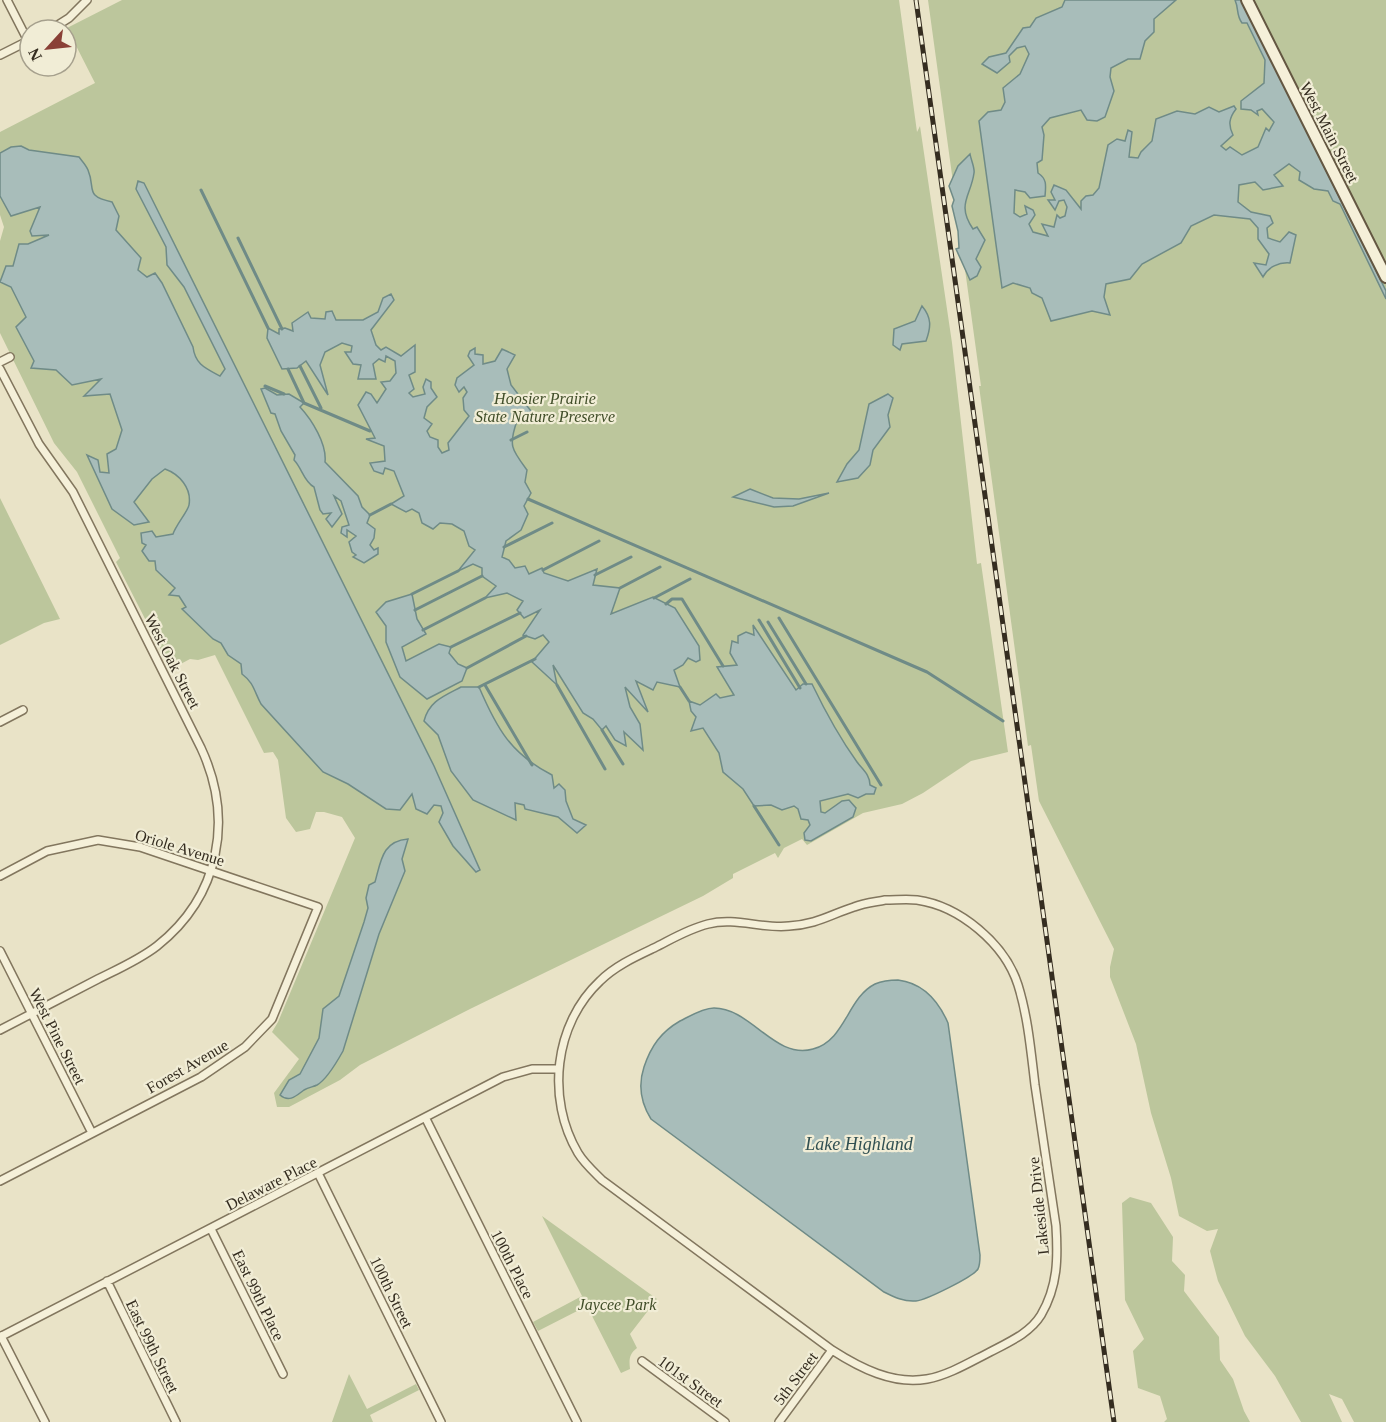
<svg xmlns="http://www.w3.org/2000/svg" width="1386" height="1422" font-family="Georgia,serif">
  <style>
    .green { fill: #bcc69c }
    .water { fill: #a8bdba; stroke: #6f8b87; stroke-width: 1.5 }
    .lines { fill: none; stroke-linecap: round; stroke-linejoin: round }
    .stream { stroke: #6f8b87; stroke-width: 3 }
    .street-casing { stroke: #82765e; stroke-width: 10 }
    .secondary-casing { stroke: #645742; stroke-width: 14 }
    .street { stroke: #f5f0d9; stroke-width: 7 }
    .secondary { stroke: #f5f0d9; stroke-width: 10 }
    .rail-casing { stroke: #352d20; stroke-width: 5 }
    .rail { stroke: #f1edd6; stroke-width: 3; stroke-dasharray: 9; stroke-linecap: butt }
    .labels { text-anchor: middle; stroke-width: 4.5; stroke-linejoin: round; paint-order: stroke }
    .street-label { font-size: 16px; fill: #352d20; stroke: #f1edd6 }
    .park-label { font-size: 16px; font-style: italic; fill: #414e29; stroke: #f1edd6 }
    .water-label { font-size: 18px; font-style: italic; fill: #315052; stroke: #f1edd6 }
  </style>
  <rect width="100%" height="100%" fill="#e9e3c7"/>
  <path class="green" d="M122 0H899L917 132 920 126 952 343 977 564 981 563 1008 752 971 761 923 793 902 804 863 813 807 845 802 839 784 848 778 858 775 853 733 874V878L703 896 470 1009 360 1065 340 1080 289 1107H277L274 1093 299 1059 272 1032 278 1022 355 838 342 817 324 812H316L310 829 296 832 286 818 278 760 273 752 264 753 215 655 198 660 190 659 175 667 169 655 163 654 116 562 120 558 77 472 54 443 0 333V241L4 227 0 215V132L95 83 67 28Z
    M928 0H1386V1422H1354L1342 1399 1329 1394 1342 1422H1301L1275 1376 1245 1336 1218 1281 1210 1251 1218 1229 1207 1231 1179 1216 1171 1178 1151 1113 1136 1044 1110 977V967L1114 949 1039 801 1031 745 1028 746 979 386H981Z
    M0 498 60 619 44 623 0 645Z
    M1130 1197 1151 1203 1173 1237 1172 1261 1185 1275 1184 1291 1219 1337 1220 1360 1233 1379 1244 1411 1250 1422H1164L1167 1419 1160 1396 1138 1388 1133 1351 1144 1339 1125 1300 1122 1203Z
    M542 1216 657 1299 630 1334 637 1348C629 1354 629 1360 630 1369L621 1373 587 1306 538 1331 533 1322 582 1296Z
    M349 1374 367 1409 416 1384 419 1390 370 1415 373 1422H332Z"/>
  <path class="water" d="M1065 0H1176L1154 19V32L1145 41 1140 59H1128L1111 68 1110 77 1114 91 1105 117 1097 121 1087 120 1081 110 1050 118 1042 127 1044 135 1042 160 1037 163 1038 173C1047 179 1046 185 1045 196L1030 198 1025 192 1015 190 1014 213 1020 217 1027 214 1025 206 1033 210 1035 215 1029 224 1033 232 1048 236 1042 224 1054 227 1057 215 1060 218 1065 216 1067 207 1064 200 1059 201 1055 210 1048 200H1055L1051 192 1054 185 1066 190 1081 209V201L1086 196 1093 195 1099 188 1108 145 1117 139 1125 141 1128 130 1132 132 1129 157 1138 158 1141 152 1152 141 1156 119 1177 111 1195 114 1209 107 1219 112 1234 106 1236 109C1229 118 1228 125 1233 135L1221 146 1226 150 1230 147 1242 155 1258 147 1266 128 1269 131 1274 122 1262 109 1257 111 1258 115 1251 110 1241 109V101L1264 83 1265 60 1247 23H1242C1236 15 1239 9 1235 0H1241L1386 291V299L1340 204 1333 201 1328 191 1314 189 1299 180 1300 172 1289 164 1274 175 1283 186 1263 190 1255 182 1239 185 1238 202 1251 212 1270 216 1273 223 1267 228 1268 238 1280 242 1289 232 1296 235 1290 263C1279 262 1268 267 1263 277L1254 263 1266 265 1269 254 1258 239V228L1250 219 1214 215 1191 226 1181 243 1142 264 1130 279 1106 284 1104 297 1110 315 1092 311 1051 321 1042 298 1032 293 1030 288 1013 283 1002 288 979 121 988 112 1001 110 1005 102 1003 88 1020 74 1029 54 1025 46 1017 48 1009 56 1010 62 997 73 982 64 989 57 1006 53 1023 28 1030 27 1036 18 1062 7Z
    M21 146 29 150 79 157C82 161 86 165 88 170 96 189 84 196 112 202L119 216 116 230 141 258 138 270 147 277 155 273 162 283 193 347C195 364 205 368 220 376L225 369 184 287 167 265 166 247 136 189 138 181 144 183 434 766 480 870 476 872 453 846 439 822 443 813 441 806 434 805 427 814 416 809 412 794 400 810 386 809 348 784 323 772 261 704C254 691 254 683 242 674L241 664 228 655 221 643 213 639 182 609 186 607 179 596 169 595 175 588 156 570 155 561H149L142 551 146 545 142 543 141 533 152 531 156 537 173 534C176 525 188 511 189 505 192 488 179 474 165 469L152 479 134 502 149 522 134 525 112 509 87 455 98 460 100 472 109 473 107 454 116 449 122 430 110 394 84 396 101 379 72 385 56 370 31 368 34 361 16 327 26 317 11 287 0 282 6 266H13L19 244H28L49 235 32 236 30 231 40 207 11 216 0 196V153L11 147Z
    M970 154C971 160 975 168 974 173 971 196 956 204 973 229L977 227 985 240 976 259 981 267 977 276 970 280 956 249 959 248 958 231 952 206 954 200 949 186 958 166Z
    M391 294 394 300 371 330 376 345 381 350 386 347 401 356 415 345V372L409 375 414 389 409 393 413 397 425 394 423 387 426 379 431 382V388L437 397 427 407 424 418 432 424 427 431 430 437 438 440V447L442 453 449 450 448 443 469 416 464 410 463 398 467 392 464 387 459 392 455 385 457 378 474 365 468 356 470 351 475 348V354L483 355V364L495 361 502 349 515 355 507 369 511 385 534 415 517 421C508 446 512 450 527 470L525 482 531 493 524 506 528 514 521 530 506 541 502 557 509 560 515 568 525 566 529 574 542 568 544 573 568 581 597 569 593 585 620 588 611 614 653 597 675 608 699 646 700 660 696 662 688 658 683 665 674 670 680 687 657 682 653 690 636 681 648 712 625 687 630 707 640 724 643 750 624 732 626 746 615 740 606 726 602 730 593 719 583 713 553 665 557 685 532 662 549 642 543 635 535 639 523 635 540 610 524 618 517 610 523 601 507 593 485 598 496 586 482 576V568L473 564 458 571 475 550 469 546 464 531 452 524 440 523 433 529 422 523 419 513 412 509 406 512 391 504 404 496 394 471 385 468 383 474 374 471 370 463 385 461 384 446 366 439 375 438 358 405 366 392 371 394 377 403 386 389 381 382 390 381 396 373 395 361 386 356 385 362 379 359 373 364 376 379H358L361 365 353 364 345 352H351L352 346 342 343 325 352 320 365 328 395 306 361 297 368 282 369 267 338 268 328 279 334V329L285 328 293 331 292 323 308 312 311 318 325 319 326 312 332 311 336 320H363L378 312 383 298Z
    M922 306C932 318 931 327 926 341L902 344 900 350 893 345 894 329 915 321Z
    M265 388 277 395 289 394 304 403 300 407C312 420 327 444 325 462L358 496 362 507 370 515 367 523 375 529 374 538 370 545 374 550 378 548V554L364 563 353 557 356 555 352 552 349 542 356 536 347 530V537L341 533 342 527 349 525 341 501 334 496 342 514 332 527 326 519 331 513 323 514 320 510 314 487C304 482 302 468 294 460L295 455 281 431 275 414 271 413 261 389Z
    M888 394 893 398 888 415 890 427 873 450 870 465 858 478 837 482 847 464 859 450 869 404Z
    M750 489 773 498 799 499 829 493 793 506 774 507 733 497Z
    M412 594 417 619 426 634 402 647 406 661 439 644 451 647 449 653 458 664 467 668 462 681 427 699 400 677 386 642V626L376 612 386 602Z
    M753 625 796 690 803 684H812C825 711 839 737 857 762 863 770 870 775 870 785L876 788 874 794H866L858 798 848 794 820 801 821 812 825 813 842 801 849 800 856 808 853 817 811 841 805 840 804 833 810 825 808 820 801 819 798 809 794 806 782 810 771 805 754 806 743 789 723 772 719 753 703 728 691 731 696 717 691 711 689 701 700 705 716 694 720 698 734 695 717 667 737 665 730 653 732 641 738 643V636L746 632 754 635Z
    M461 687H479C497 729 511 754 552 775L554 788 559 784 565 790 566 801 573 819 586 825 577 833 558 817 525 809 524 805 515 803 516 820 473 800 451 771 438 735 424 721C429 701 444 696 461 687Z
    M408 839 402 859 405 871 379 934 343 1051C338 1060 326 1080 317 1085 313 1087 309 1087 304 1090 296 1096 289 1103 280 1095L289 1080 300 1074 319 1038 323 1009 339 996 364 922 368 908 366 898 369 885 375 882C381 861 382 841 408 839Z
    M898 980C923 983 938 1000 948 1023L980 1255C980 1259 980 1265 978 1269 973 1277 926 1300 916 1301 904 1302 894 1297 884 1292L651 1119C641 1103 638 1085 644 1067 651 1046 661 1032 680 1021 690 1016 703 1008 714 1008 751 1008 775 1060 813 1049 846 1040 847 998 875 984 882 981 890 980 898 980Z"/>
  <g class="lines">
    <path class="stream" d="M201 190 268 328
      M238 238 282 329
      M300 366 321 408
      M288 369 304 403 370 431
      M265 386 284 394
      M511 440 527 432
      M528 499 927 672 1003 721
      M370 515 391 504
      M504 547 552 523
      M543 570 599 541
      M595 575 631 557
      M620 588 660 567
      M412 594 458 571
      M654 598 690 579
      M666 604 672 599H682L723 666
      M415 610 482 576
      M779 618 881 785
      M759 620 800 688
      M768 622 806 684
      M423 630 485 598
      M451 647 520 613
      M467 668 526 636
      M485 685 532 765
      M557 685 605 769
      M479 687 535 659
      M680 687 689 701
      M602 730 623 764
      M754 806 779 845"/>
    <defs>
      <path id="street" d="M7 0 28 41
        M50 30 69 18 87 0
        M0 55 30 40
        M0 362 10 357
        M0 369 39 444 73 492 201 748C234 819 220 896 157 946 139 960 118 969 98 979 65 996 33 1013 0 1030
        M0 722 23 710
        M0 876 47 851 98 840 140 847 318 907 272 1019 245 1047 201 1077 0 1181
        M885 900C896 900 907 899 917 900 960 906 1005 944 1018 985 1028 1017 1031 1052 1035 1085 1042 1132 1049 1179 1056 1226 1058 1258 1058 1286 1041 1315 1030 1333 1009 1342 990 1352 970 1362 949 1375 927 1379 893 1385 860 1368 832 1350L602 1180C594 1172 584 1163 578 1153 546 1099 554 1024 600 981 615 966 635 957 654 948 672 939 688 929 708 924 735 917 762 929 789 926 818 924 829 915 854 907 864 903 875 902 885 900Z
        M0 951 92 1133
        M426 1119 577 1422
        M318 1173 441 1422
        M211 1229 283 1374
        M107 1281 176 1422
        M1 1336 45 1422
        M0 1337 503 1077 532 1069H558
        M642 1361 725 1422
        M779 1422 832 1350"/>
      <path id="secondary" d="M1247 0 1386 277"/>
    </defs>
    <use href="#street" class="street-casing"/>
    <use href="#secondary" class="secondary-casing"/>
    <use href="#street" class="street"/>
    <use href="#secondary" class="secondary"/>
    <defs>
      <path id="rail" d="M916 0 1114 1422"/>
    </defs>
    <use href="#rail" class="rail-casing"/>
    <use href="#rail" class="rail"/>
  </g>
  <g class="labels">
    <g class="street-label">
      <text transform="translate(1330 132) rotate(63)" y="6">West Main Street</text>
      <text transform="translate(173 661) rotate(63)" y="6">West Oak Street</text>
      <text transform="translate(180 847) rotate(17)" y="6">Oriole Avenue</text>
      <text transform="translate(58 1036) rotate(63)" y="6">West Pine Street</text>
      <text transform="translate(187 1066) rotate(-30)" y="6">Forest Avenue</text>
      <text transform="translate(271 1183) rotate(-27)" y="6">Delaware Place</text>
      <text transform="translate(1038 1206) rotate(-96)" y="6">Lakeside Drive</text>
      <text transform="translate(513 1264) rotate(63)" y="6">100th Place</text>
      <text transform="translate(392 1292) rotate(64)" y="6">100th Street</text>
      <text transform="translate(259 1295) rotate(64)" y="6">East 99th Place</text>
      <text transform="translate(153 1346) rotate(64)" y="6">East 99th Street</text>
      <text transform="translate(795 1378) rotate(-53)" y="6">5th Street</text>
      <text transform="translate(691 1381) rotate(36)" y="6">101st Street</text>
    </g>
    <g class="park-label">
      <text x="545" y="404">Hoosier Prairie<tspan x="545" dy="18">State Nature Preserve</tspan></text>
      <text x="617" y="1310">Jaycee Park</text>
    </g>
    <g class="water-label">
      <text x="859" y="1150">Lake Highland</text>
    </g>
  </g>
  <g transform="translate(48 48) rotate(243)"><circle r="28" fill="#f1edd6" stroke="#a6a08d" stroke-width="1.5"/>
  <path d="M0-4.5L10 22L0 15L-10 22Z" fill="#8a4036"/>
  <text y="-9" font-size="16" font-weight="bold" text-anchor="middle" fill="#352d20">N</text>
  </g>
</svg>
